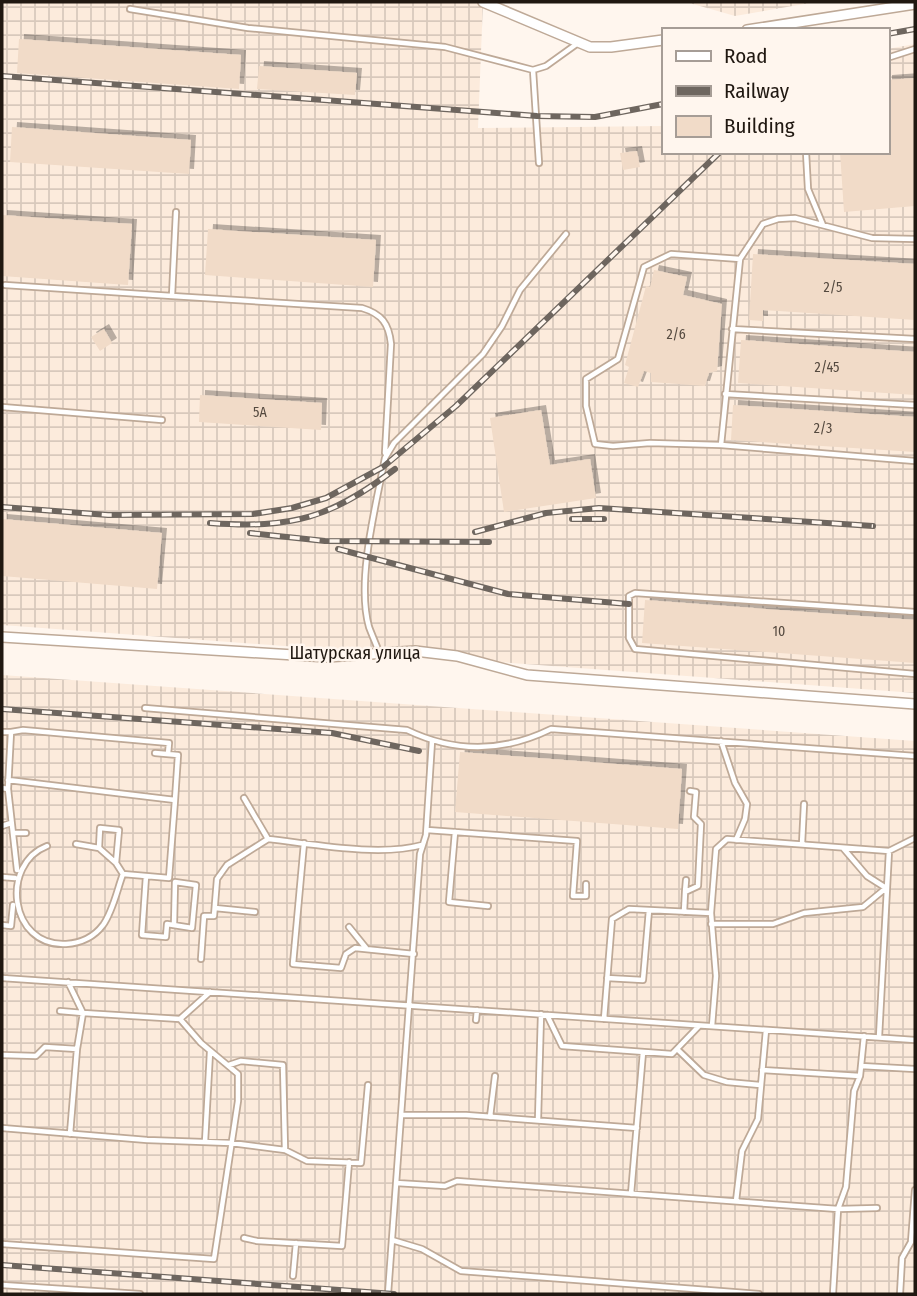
<svg xmlns="http://www.w3.org/2000/svg" width="917" height="1296" font-family="'Fira Sans Condensed',sans-serif">
  <style>
    .industrial { fill: url(#industrial-grid) }
    .building { fill: #f1dbc8; filter: url(#shadow) }
    .lines { fill: none; stroke-linecap: round; stroke-linejoin: round }
    .lane-casing { stroke: #bea997; stroke-width: 8 }
    .street-casing { stroke: #bea997; stroke-width: 12 }
    .lane { stroke: #fff; stroke-width: 4.5 }
    .street { stroke: #fff; stroke-width: 9 }
    .rail-casing { stroke: #6e665f; stroke-width: 6 }
    .rail { stroke: #fff6ee; stroke-width: 3.5; stroke-dasharray: 10; stroke-linecap: butt }
    .labels { text-anchor: middle; stroke-width: 5; stroke-linejoin: round; paint-order: stroke }
    .number-label { font-size: 14px; fill: #54493f }
    .street-label { font-size: 18px; fill: #201811; stroke: #fff6ee }
  </style>
  <defs>
    <pattern id="industrial-grid" width="8" height="8" patternUnits="userSpaceOnUse" patternTransform="scale(1.75)"><rect width="8" height="8" fill="#fcebdc"/><path d="M0 4h8M4 0v8" fill="none" stroke="#d8c9bc"/></pattern>
    <filter id="shadow"><feDropShadow dx="5" dy="-5" stdDeviation="0" flood-color="#0004"/></filter>
  </defs>
  <rect width="100%" height="100%" fill="#fff6ee"/>
  <path class="industrial" d="M2 2H483L478 128 663 126V152H887V49L915 44V693L2 625Z
    M686 2H816L735 16Z
    M2 675 915 741V1294H2Z"/>
  <path class="building" d="M19 39 241 55 239 89 17 73Z
    M259 66 357 73 355 95 257 89Z
    M915 78V206L844 212 840 152H887V80Z
    M12 127 191 140 189 174 10 162Z
    M637 151 640 167 623 170 620 153Z
    M2 215 132 224 128 285 2 276Z
    M208 229 376 240 373 287 205 275Z
    M753 254 915 264V320L763 310V321L749 320Z
    M654 270 687 277 683 295 722 304 717 371 709 373 705 386 651 382V373L644 371 638 387 624 383 629 367 625 365 646 286 650 287Z
    M104 329 112 343 100 351 91 337Z
    M741 340 915 352V395L738 383Z
    M200 395 322 403 321 430 199 422Z
    M733 405 915 417V452L731 440Z
    M541 410 550 465 590 459 596 498 504 512 490 418Z
    M2 519 162 533 157 589 2 576Z
    M645 600 915 620V663L642 643Z
    M460 752 682 769 678 829 455 812Z"/>
  <g class="lines">
    <defs>
      <path id="lane" d="M130 9 248 28 445 47 533 70 546 66 578 43
        M887 58 915 49
        M533 70 539 163
        M806 152 808 189 823 225
        M176 212 172 296 362 308C382 314 389 324 391 344L385 453
        M915 239 872 238 795 218 778 219 763 224 740 259 721 445 915 461
        M5 285 172 296
        M732 329 915 339
        M725 394 915 405
        M2 407 162 420
        M721 445 650 443 613 446 595 444 586 406V379L618 359 644 267 671 254 740 259
        M915 612 635 593 629 596V638L635 649 915 674
        M379 652C376 644 372 635 369 627 356 581 376 505 385 458L394 443 483 354 502 326 520 290 566 234
        M145 708 407 730C455 753 504 752 551 729L915 756
        M2 732H11L8 789 2 788
        M11 732 23 730 169 743 168 754
        M721 741 735 783 747 804 745 819 736 840
        M8 780 175 800 178 755 155 753
        M8 789 17 870
        M244 798 268 839C313 844 379 857 422 845
        M2 826 11 823
        M427 830 577 841 573 896H586V884
        M455 832 449 902 488 906
        M13 833H26
        M304 843 293 964 341 968 346 954 355 948 414 954
        M76 844 99 848 100 828 119 830 116 863 123 874
        M802 844 804 804
        M47 846C0 864 9 947 66 944 81 943 94 937 103 925 113 911 117 890 123 874L169 878 175 800
        M99 848 116 863
        M146 876 142 935 166 937 167 924 192 928 196 885 175 882 174 925
        M2 877 15 878
        M685 892 686 880
        M215 908 255 912
        M684 912 685 892 698 886 701 824 694 817 696 792 690 791
        M711 924H773L804 913 863 907 886 888 867 876 843 848
        M2 925 11 926 13 905
        M349 927 366 948
        M201 959 204 916H214L217 879 227 865 268 839
        M2 978 915 1040
        M607 978 643 980 649 910
        M68 982 83 1013 180 1019 210 992
        M547 1015 562 1046 672 1054 699 1026
        M604 1019 612 919 629 909 711 913
        M476 1020 477 1010
        M712 1026 716 976 711 913 716 849 727 839 889 851 915 838
        M879 1037 889 851
        M677 1049 704 1075 727 1082 760 1085
        M2 1055 36 1056 45 1047 77 1049 83 1013 60 1011
        M861 1066 915 1069
        M762 1070 860 1076
        M402 1115H466L637 1128
        M490 1117 495 1076
        M538 1120 541 1014
        M2 1128 147 1140 231 1143 285 1150 283 1065 241 1061 229 1065
        M70 1134 77 1049
        M205 1142 210 1052
        M285 1150 307 1161 361 1163 368 1085
        M396 1183 445 1186 457 1181 838 1209 877 1208
        M631 1194 643 1052
        M736 1201 742 1151 758 1119 766 1030
        M244 1238 257 1241 342 1246 349 1162
        M392 1240 422 1249 461 1271 759 1294
        M2 1244 214 1259 238 1101V1074L201 1043 180 1019
        M293 1276 296 1243
        M2 1285 140 1294
        M388 1294 420 854 426 835 432 741
        M833 1294 838 1209 846 1187 854 1091 860 1076 864 1036
        M900 1294 902 1258 911 1242 915 1190"/>
      <path id="street" d="M483 2 590 47H611L663 40
        M747 30 915 4
        M2 637 327 657 415 651 457 656 527 675 915 704"/>
    </defs>
    <use href="#lane" class="lane-casing"/>
    <use href="#street" class="street-casing"/>
    <use href="#lane" class="lane"/>
    <use href="#street" class="street"/>
    <defs>
      <path id="rail" d="M887 34 915 29
        M2 76 537 116 595 117 663 104
        M2 507 108 515 253 514 292 508 326 498 383 467 456 406 720 152
        M572 519H604
        M210 523C292 529 331 518 395 469
        M475 532 546 513 599 508 873 526
        M250 533 325 541 489 542
        M338 549 508 594 629 604
        M2 709 332 733 419 751
        M2 1265 394 1294"/>
    </defs>
    <use href="#rail" class="rail-casing"/>
    <use href="#rail" class="rail"/>
  </g>
  <g class="labels">
    <g class="number-label">
      <text x="833" y="292">2/5</text>
      <text x="676" y="339">2/6</text>
      <text x="827" y="372">2/45</text>
      <text x="260" y="417">5А</text>
      <text x="823" y="433">2/3</text>
      <text x="779" y="636">10</text>
    </g>
    <g class="street-label">
      <text x="355" y="659">Шатурская улица</text>
    </g>
  </g>
  <rect width="917" height="1296" fill="none" stroke="#201811" stroke-width="7"/>
  <rect x="662" y="28" width="228" height="126" fill="#fff6ee" stroke="#a69d96" stroke-width="2"/>
  <rect x="676" y="51" width="35" height="10" fill="#ffffff" stroke="#a69d96" stroke-width="2"/>
  <text x="724" y="63" font-size="21" fill="#201811">Road</text>
  <rect x="676" y="86" width="35" height="10" fill="#6e665f" stroke="#a69d96" stroke-width="2"/>
  <text x="724" y="98" font-size="21" fill="#201811">Railway</text>
  <rect x="676" y="116" width="35" height="21" fill="#f1dbc8" stroke="#a69d96" stroke-width="2"/>
  <text x="724" y="133" font-size="21" fill="#201811">Building</text>
</svg>
